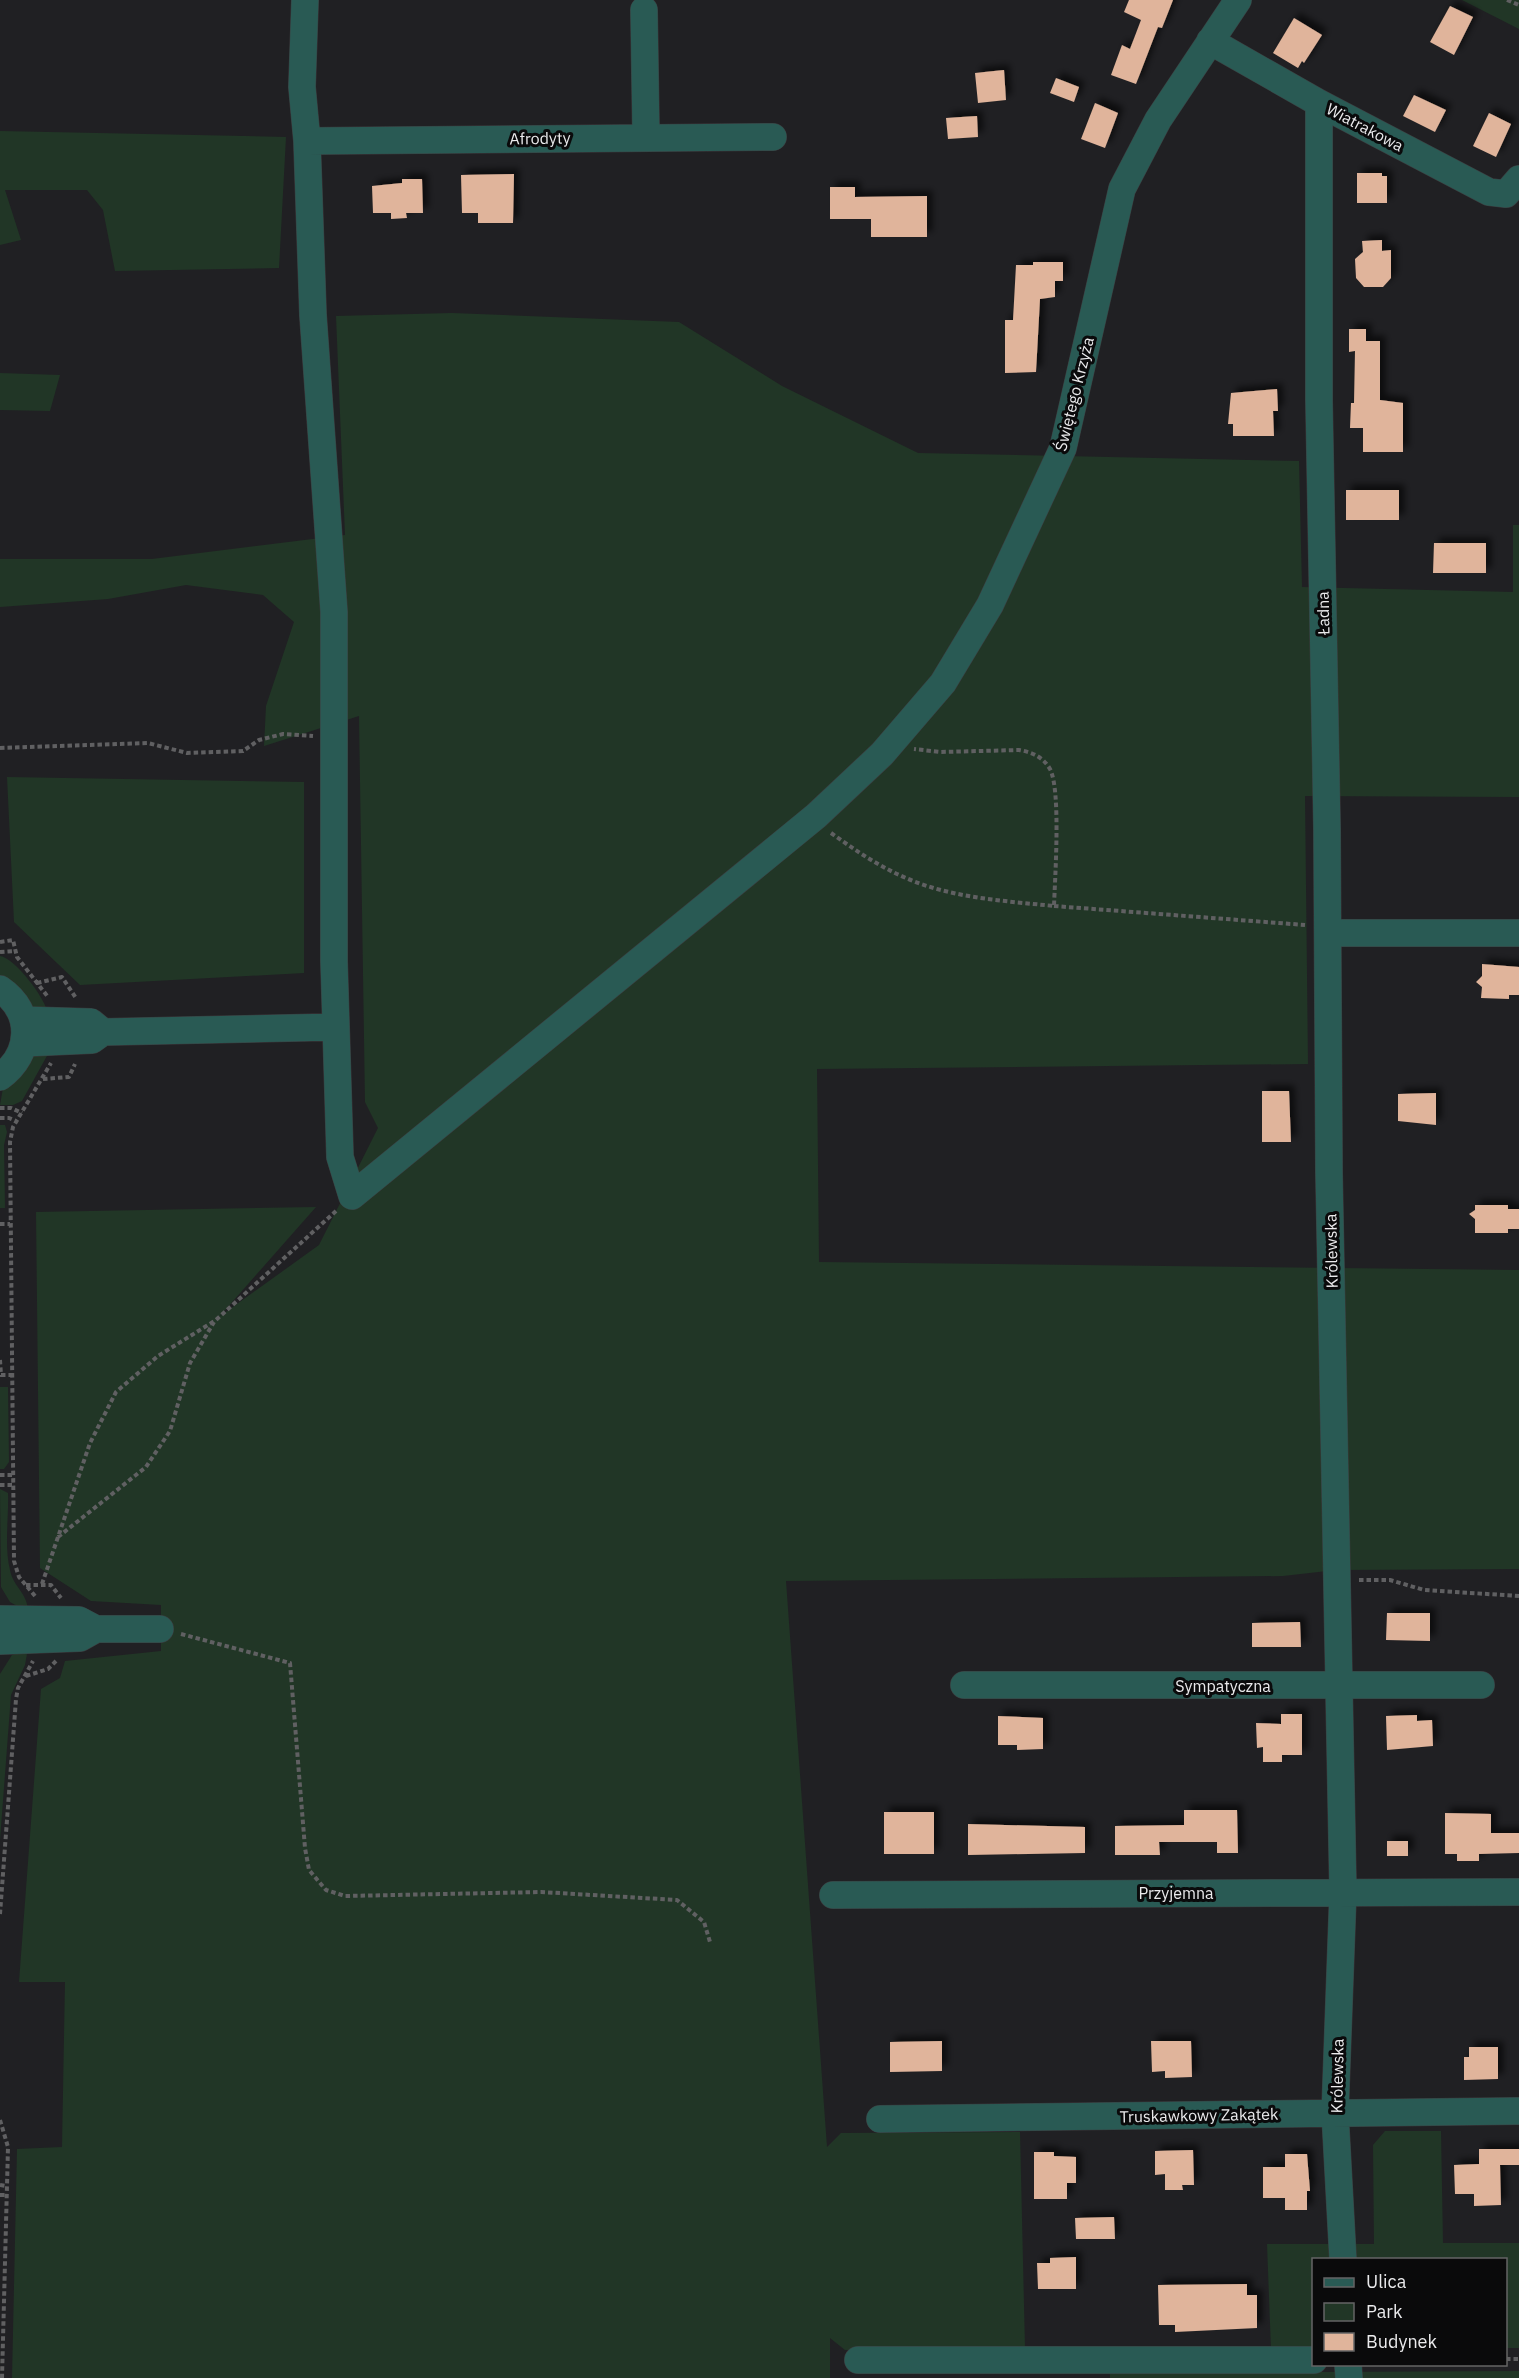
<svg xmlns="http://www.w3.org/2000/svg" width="1519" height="2378" font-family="'IBM Plex Sans',sans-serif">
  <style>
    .green { fill: #213626 }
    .building { fill: #e0b49b; filter: url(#shadow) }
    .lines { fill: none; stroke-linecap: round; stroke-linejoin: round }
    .minor-casing { stroke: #3c3c3f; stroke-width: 28 }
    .path { stroke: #606062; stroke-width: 4; stroke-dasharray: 4.5 3; stroke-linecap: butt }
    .minor { stroke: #295a54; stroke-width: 27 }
    .labels { text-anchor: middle; stroke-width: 6; stroke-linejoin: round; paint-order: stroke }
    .street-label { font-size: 16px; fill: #ebebed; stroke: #0a0a0b }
  </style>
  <defs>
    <filter id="shadow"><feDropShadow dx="5.5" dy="-5.5" stdDeviation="3" flood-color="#0009"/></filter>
  </defs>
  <rect width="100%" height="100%" fill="#202023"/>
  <path class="green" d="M1462 0H1519V29Z
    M0 131 286 137 279 268 115 271 103 210 87 190H5L21 240 0 245Z
    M452 313 679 322 782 386 918 453 1299 461 1302 587 1513 592V525H1519V797L1305 796 1308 1064 817 1069 819 1262 1519 1270V1569L1336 1570 1283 1576 786 1581 827 2147 841 2133 1020 2132 1025 2348 845 2350 830 2338V2378H12L17 2149 62 2147 65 1982H19L41 1689 60 1678 65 1661 161 1651V1605L91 1601 40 1568 36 1212 316 1207 219 1317 319 1245 378 1128 365 1102 359 716 264 746 266 706 294 622 263 595 186 585 108 599 0 607V559H152L345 535 336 316Z
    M0 373 60 375 50 411 0 410Z
    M7 777 304 782V973L80 985 14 922Z
    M0 956C15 958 46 999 48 1014L29 1006 0 978Z
    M48 1054 22 1101 13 1105H0L3 1088 33 1055Z
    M0 1125H5L7 1132 4 1145 5 1208H0Z
    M0 1387H8L9 1462 4 1469H0Z
    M0 1489 8 1493C9 1517 4 1546 10 1570 13 1587 28 1593 28 1612L10 1602 1 1587Z
    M28 1648 25 1665 11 1695 0 1840V1674L12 1655Z
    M1385 2131H1441L1443 2243H1519V2348H1506V2260H1314L1313 2349H1271L1267 2244H1374L1373 2145Z
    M1519 2371V2378H1110V2373Z"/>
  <path class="building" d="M1129 0H1173L1162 28 1158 27 1136 84 1111 75 1122 45 1130 49 1141 20 1124 12Z
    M1450 6 1473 17 1454 55 1430 42Z
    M1294 18 1322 35 1304 63 1302 61 1298 68 1273 53Z
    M1004 70 1006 100 978 103 975 73Z
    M1056 78 1079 87 1074 102 1050 93Z
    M1414 95 1446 110 1435 132 1403 116Z
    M1095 103 1118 113 1105 148 1081 139Z
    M1489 113 1511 124 1496 157 1473 146Z
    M977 116 978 137 948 139 946 118Z
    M1357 173H1382V176H1387V203H1357Z
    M514 174 513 223H478V213H462L461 175Z
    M402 179H422L423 213H406L407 218 391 219V213H373L372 186 402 183Z
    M830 187H855V197L927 196V237H871V219H830Z
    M1382 240V251L1391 250V278L1383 287H1364L1356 278 1355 259 1363 252 1362 241Z
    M1033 262H1063V281H1055V297L1040 299 1036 372 1005 373V320H1013L1016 265H1033Z
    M1349 329H1366V341H1380V400L1403 403V452H1363V428H1350L1351 403H1354L1355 351 1349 352Z
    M1277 389 1278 411H1273L1274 436H1233V424H1228L1231 393Z
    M1346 490H1399V520H1346Z
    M1434 543H1486V573H1433Z
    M1482 964 1519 967V995H1509V999L1481 998 1482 987 1476 982 1482 976Z
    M1262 1091H1289L1291 1142H1262Z
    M1436 1093V1125L1398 1121V1094Z
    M1475 1205H1508V1209H1519V1229H1508V1233H1475V1219L1469 1214 1475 1210Z
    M1387 1613H1430V1641L1386 1640Z
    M1300 1622 1301 1647H1252V1623Z
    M1281 1714H1302V1755H1282V1762H1263V1747L1257 1748 1256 1723 1281 1724Z
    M1417 1715V1721L1432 1720 1433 1746 1387 1750 1386 1716Z
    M998 1716 1043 1718V1749L1017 1750V1745H998Z
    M1184 1810H1237L1238 1853H1217V1842H1159L1160 1855H1115V1826L1184 1825Z
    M884 1812H934V1854H884Z
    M1445 1813 1491 1814V1833H1519V1853L1479 1854V1861H1457V1854H1445Z
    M968 1824 1085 1827V1853L968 1855Z
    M1387 1841H1408V1856H1387Z
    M942 2041V2071L890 2072V2042Z
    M1151 2041H1191L1192 2077 1165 2078V2071L1152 2072Z
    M1469 2047H1498V2079L1464 2080V2057H1469Z
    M1479 2149H1519V2165H1500L1501 2205 1474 2206V2194H1455L1454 2165 1479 2164Z
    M1193 2150 1194 2185H1182L1183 2190H1165V2174L1155 2175V2151Z
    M1034 2152H1054V2156L1076 2157V2183H1067V2199H1034Z
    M1285 2154H1307L1310 2191H1307V2210H1285V2198H1263V2167H1285Z
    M1114 2217 1115 2239H1076L1075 2218Z
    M1076 2257V2289H1038L1037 2263H1050V2258Z
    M1247 2284V2295H1257V2328L1175 2332V2325H1159L1158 2285Z"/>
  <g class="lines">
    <defs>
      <path id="minor" d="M305 0 302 87 307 141 313 315 334 612V961L340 1157 352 1196 816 816 882 754 943 683 990 605 1063 448 1122 189 1158 120 1238 0
        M644 10 646 136
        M1210 41 1319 103 1489 192 1506 194 1519 179
        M1319 103V400L1327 829 1329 1172 1343 1892 1335 2113 1343 2260
        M307 141 773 137
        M1328 933H1519
        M0 989C34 1012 32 1054 0 1077
        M24 1020 91 1022 103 1032
        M25 1043 92 1040 103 1032 336 1027
        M0 1619 79 1620 96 1629
        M0 1641 80 1638 96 1629H160
        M964 1685H1481
        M833 1895 1519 1892
        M880 2119 1519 2111
        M858 2360H1314
        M1348 2364 1349 2378"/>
    </defs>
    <use href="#minor" class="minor-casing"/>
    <path class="path" d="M1507 0 1519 5
      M0 748 148 743 187 753 243 751 259 740 283 734 313 736
      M831 833C855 850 878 866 906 878 951 898 1005 901 1054 906 1055 877 1061 790 1050 769 1043 757 1032 752 1019 750L940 752 914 749
      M1054 906 1305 925
      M0 942 13 940 17 957 48 997
      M0 952 14 951
      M37 983 62 977 76 998
      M43 1079 69 1077 75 1064
      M0 1108H11L22 1113
      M0 1118H9L16 1121
      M0 1224H10
      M0 1360 1 1375H13
      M0 1475H14
      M0 1485H14
      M58 1537 146 1467 170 1431 190 1363 214 1322
      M1359 1580H1390L1424 1590 1519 1596
      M42 1584 90 1443 116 1392 158 1356 216 1320 336 1211
      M26 1585H51L61 1598
      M35 1596 19 1577 14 1561 10 1142 13 1127 51 1063
      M181 1634 290 1663 305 1848 309 1870 326 1890 345 1896 541 1892 677 1900 704 1922 710 1942
      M26 1676 48 1669 56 1661
      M0 1914 16 1699 18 1688 33 1661
      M0 2120 8 2147 2 2378
      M0 2185 6 2186
      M0 2195H6
      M1506 2359H1519"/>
    <use href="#minor" class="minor"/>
  </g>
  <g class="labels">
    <g class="street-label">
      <text transform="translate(1365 127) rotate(28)" y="6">Wiatrakowa</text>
      <text transform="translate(540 138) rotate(-1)" y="6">Afrodyty</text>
      <text transform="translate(1074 394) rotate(-76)" y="6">Świętego Krzyża</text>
      <text transform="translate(1323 613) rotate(-91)" y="6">Ładna</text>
      <text transform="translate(1331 1251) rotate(-91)" y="6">Królewska</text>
      <text x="1223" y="1692">Sympatyczna</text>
      <text x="1176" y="1899">Przyjemna</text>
      <text transform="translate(1337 2076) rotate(-89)" y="6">Królewska</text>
      <text transform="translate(1199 2115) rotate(-1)" y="6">Truskawkowy Zakątek</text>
    </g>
  </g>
  <rect x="1312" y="2258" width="195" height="108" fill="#0a0a0b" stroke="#646465" stroke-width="1.5"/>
  <rect x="1324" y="2278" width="30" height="9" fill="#295a54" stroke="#646465" stroke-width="1.5"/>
  <text x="1366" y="2288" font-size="18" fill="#ebebed">Ulica</text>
  <rect x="1324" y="2303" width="30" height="18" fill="#213626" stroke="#646465" stroke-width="1.5"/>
  <text x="1366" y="2318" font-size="18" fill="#ebebed">Park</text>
  <rect x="1324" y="2333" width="30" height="18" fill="#e0b49b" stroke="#646465" stroke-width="1.5"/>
  <text x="1366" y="2348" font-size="18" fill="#ebebed">Budynek</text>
</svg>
